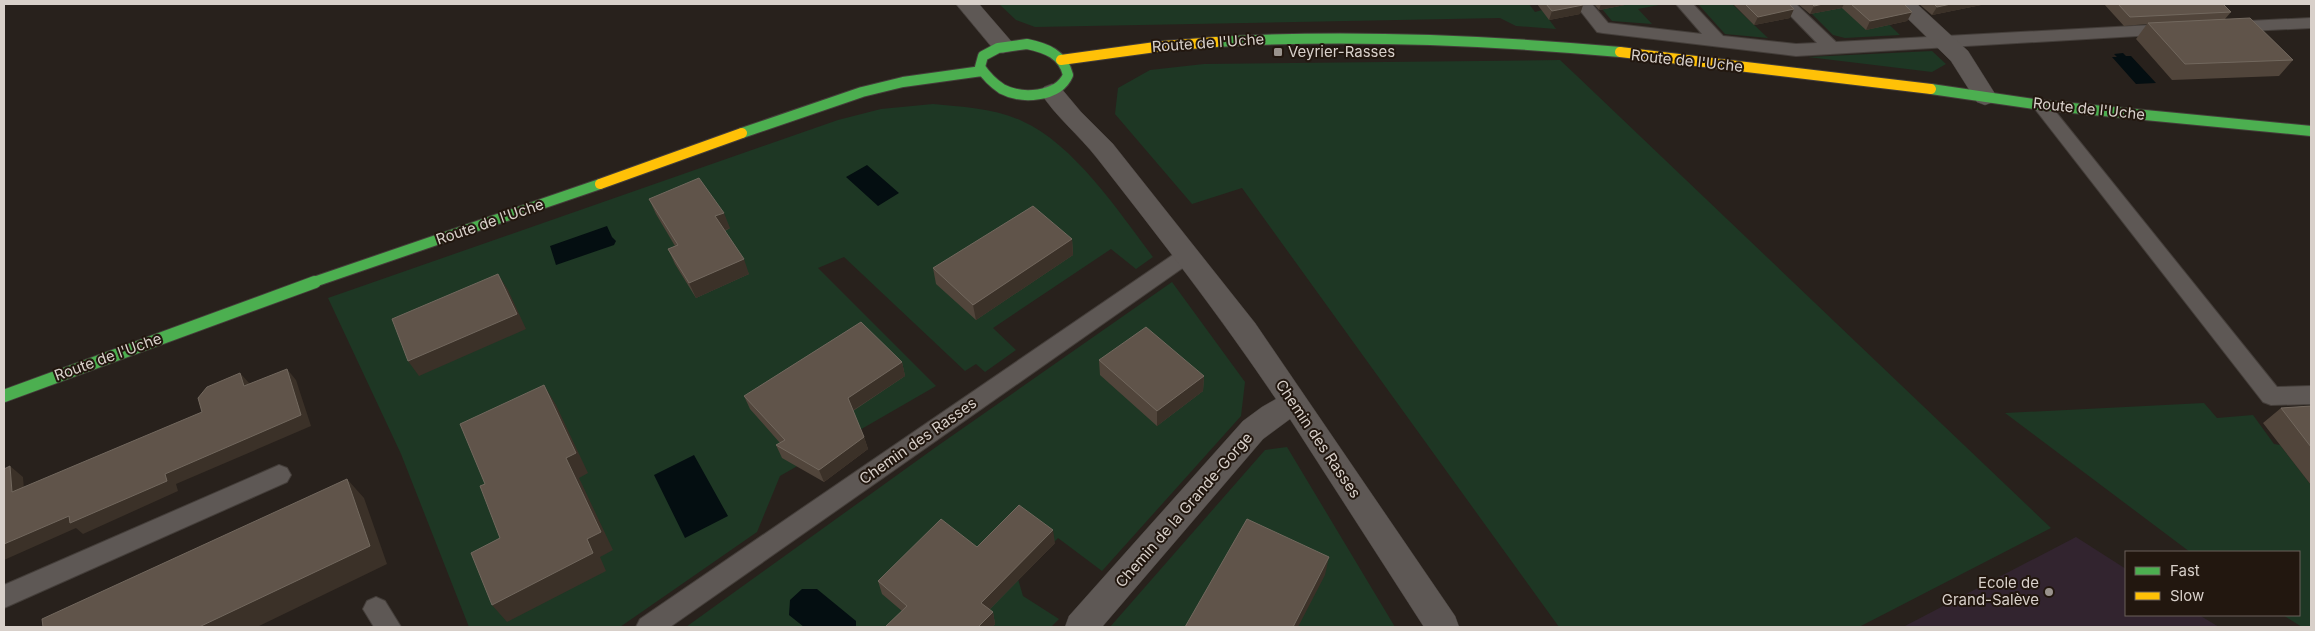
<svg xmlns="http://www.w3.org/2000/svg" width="2315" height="631" font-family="Inter,sans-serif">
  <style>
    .education { fill: #32242f }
    .green { fill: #1e3724 }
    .water { fill: #040e11 }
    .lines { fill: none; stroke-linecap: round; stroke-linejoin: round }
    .lane-casing { stroke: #443e3a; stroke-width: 2 }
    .street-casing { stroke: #443e3a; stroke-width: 1 }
    .fast-far1-casing { stroke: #443e3a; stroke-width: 12 }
    .fast-casing { stroke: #443e3a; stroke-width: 14 }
    .slow-casing { stroke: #443e3a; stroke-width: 12 }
    .lane { fill: #5e5855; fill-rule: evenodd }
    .street { fill: #5e5855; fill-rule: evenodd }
    .fast-far1 { stroke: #4caf50; stroke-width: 10 }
    .fast { stroke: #4caf50; stroke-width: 12 }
    .slow { stroke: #ffc107; stroke-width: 10 }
    .wall { fill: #51453b }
    .shaded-wall { fill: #3b3128 }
    .building { fill: #60544a; stroke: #72685e }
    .poi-dot { fill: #9a938d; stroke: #22170f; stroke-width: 2 }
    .labels { text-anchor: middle; stroke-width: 4; stroke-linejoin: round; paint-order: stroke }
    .street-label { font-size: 15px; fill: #d8d0ca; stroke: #22170f }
    .poi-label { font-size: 15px; fill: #d8d0ca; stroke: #22170f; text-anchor: start }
  </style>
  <rect width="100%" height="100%" fill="#28211c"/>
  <path class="education" d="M2076 537 2126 569V615H2199L2219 627H1903Z"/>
  <path class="green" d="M999 4H1529L1535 12 1542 10 1556 29 1516 26 1500 18 1035 27 1016 20Z
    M1598 4H1664L1638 9 1652 24 1612 21Z
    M1698 4H1732L1768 38 1725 34Z
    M1802 4 1872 8 1900 35 1845 38 1833 35Z
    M1932 51 1946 64 1932 72 1808 57Z
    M1560 60 1577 76 2051 528 1859 627H1559L1242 188 1192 204 1115 114 1118 88 1150 70 1204 64Z
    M933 104C962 107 995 108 1022 121 1074 144 1119 212 1153 257L1136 269 1111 249 993 328 1016 350 985 372 976 364 965 371 844 257 818 268 936 386 780 476 757 532 620 627H469L401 454 328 298 838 120 881 109Z
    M1172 282 1245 382 1241 416 1102 571 1058 538 1018 579 1023 596 1059 619 1051 627H686L936 447Z
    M2204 403 2217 418 2253 415 2274 444 2280 445 2311 485V627H2302L2283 615H2299V552H2190L2005 413Z
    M1287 447 1395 627H1110L1265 450Z"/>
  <path class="water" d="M2123 53 2126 56H2131L2156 83 2136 84 2112 57H2117L2114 54Z
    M867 165 899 193 878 206 846 177Z
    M607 226 612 237 616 241 614 245 556 265 550 246Z
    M694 455 728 516 685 538 654 475Z
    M802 589H817L856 621V627H804L789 615 790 600Z"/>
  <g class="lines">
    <defs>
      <path id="lane" d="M1575 4H1592L1608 23 1702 34 1676 4H1693L1723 36 1796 44 1817 43 1779 4H1796L1836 42 2171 24 2177 25 2180 29 2177 33 2171 34 1796 56 1603 33 1597 32Z
        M2311 18V28L2229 32 2223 31 2220 27 2223 23 2229 22Z
        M2041 99 2047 101 2277 387 2311 386V404L2271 405 2263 402 2035 109 2032 105 2035 101Z
        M1187 248 1194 250 1197 255 1194 260 670 627H636L640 619 1180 250Z
        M279 465 287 468 291 475 287 482 4 608V585Z
        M376 597 385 601 401 627H374L363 609 367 601Z"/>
      <path id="street" d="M956 4H979L1011 41 1014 46 1011 51 1003 53 995 51Z
        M1893 4H1917L1968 51 1997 97 1993 102 1985 105 1977 102 1951 61Z
        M1052 84 1060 87 1081 112 1113 144 1255 323 1455 616 1459 627H1424L1290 419 1263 439 1102 627H1065L1069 616 1243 421 1262 407 1276 399C1220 316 1159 237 1097 158 1079 135 1056 117 1040 92L1044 87Z"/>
      <path id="fast-far1" d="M1216 42C1351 34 1485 40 1620 52
        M1027 44C1046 48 1063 54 1068 75 1058 98 1021 99 1002 89 993 83 986 76 980 67L983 56 998 48Z
        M1931 89 2041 105 2311 131
        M742 133 862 92 903 82 982 71
        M311 283 600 184"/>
      <path id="fast" d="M4 396 315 282"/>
      <path id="slow" d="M1620 52 1931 89
        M1061 60 1163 46 1216 42
        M600 184 742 133"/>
    </defs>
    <use href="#lane" class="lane-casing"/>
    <use href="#street" class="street-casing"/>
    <use href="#fast-far1" class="fast-far1-casing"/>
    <use href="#fast" class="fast-casing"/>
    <use href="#slow" class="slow-casing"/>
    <use href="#lane" class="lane"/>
    <use href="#street" class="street"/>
    <use href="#fast-far1" class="fast-far1"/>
    <use href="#fast" class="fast"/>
    <use href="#slow" class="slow"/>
  </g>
  <path class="wall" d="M1537 4H1582L1583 5 1580 14 1549 20Z
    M1594 4H1630L1599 10Z
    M1733 4H1789L1790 18 1754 25Z
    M1798 4H1904L1912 12 1907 21 1866 30 1842 8 1810 14Z
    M1919 4H1986L1932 15Z
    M2104 4H2223L2231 12 2225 19 2293 60 2279 76 2172 80 2136 39 2147 24 2124 26Z
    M649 199 730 228 725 231 749 274 696 298 675 264 668 249 675 246 656 214Z
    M1072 239 1073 255 976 320 936 284 933 268Z
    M1099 360 1204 376 1203 391 1157 426 1100 375Z
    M902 362 905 376 853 411 864 437 868 449 824 482 782 458 776 445 780 443 750 409 744 396Z
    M2311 406V485L2263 423 2281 408Z
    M1055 543 989 610 993 612 995 624 993 627H885L902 611 882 594 878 581Z"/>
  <path class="shaded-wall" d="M1601 4H1630L1599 10Z
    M1823 4H1844L1842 8 1810 14 1814 6Z
    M1951 4H1986L1932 15 1937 7Z
    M1583 5 1580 14 1549 20 1552 11Z
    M1794 9 1790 18 1754 25 1758 17Z
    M1912 12 1907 21 1866 30 1870 21Z
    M724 213 730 228 721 232 715 216Z
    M1072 239 1073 255 976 320 973 305Z
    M744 259 749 274 696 298 689 283Z
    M498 274 508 290 526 329 419 376 408 361Z
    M902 362 905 376 852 411 848 398Z
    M287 369 296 380 311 426 176 484 178 491 83 534 76 528 4 560V544L165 474Z
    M240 373 250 384 244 386Z
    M1204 376 1203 391 1157 426V411Z
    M544 385 556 405 588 473 579 478 613 550 600 557 606 571 507 622 492 605 587 539Z
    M864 437 868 449 824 482 819 470Z
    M10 466 23 477 25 503 12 492Z
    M347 479 364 498 387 564 257 627H199Z
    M1053 530 1055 543 984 615 981 603Z
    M1329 557 1325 575 1298 627H1293Z
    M993 612 995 624 993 627H978Z"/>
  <path class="building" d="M1546 4H1582L1583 5 1552 11Z
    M1745 4H1789L1794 9 1758 17Z
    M1812 4H1823L1814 6Z
    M1851 4H1904L1912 12 1870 21Z
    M1934 4H1951L1937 7Z
    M2118 4H2223L2231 12 2130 17Z
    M2250 18 2293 60 2185 64 2148 23Z
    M699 178 724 213 715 216 744 259 689 283 668 249 678 245 649 199Z
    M1033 206 1072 239 973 305 933 268Z
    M498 274 517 314 408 361 392 319Z
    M861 322 902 362 848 398 864 437 819 470 776 445 785 440 744 396Z
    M1146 327 1204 376 1157 411 1099 360Z
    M287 369 301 415 165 474 167 481 70 523 69 516 4 544V469L10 466 12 492 202 412 198 398 207 387 240 373 244 386Z
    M544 385 576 453 566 458 601 532 587 539 593 553 492 605 471 553 500 538 480 486 485 484 460 424Z
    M2311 406V447L2281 408Z
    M347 479 370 546 199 627H43L42 619Z
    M1019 505 1053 530 981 603 993 612 978 627H885L907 606 878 581 941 519 977 547Z
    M1247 519 1329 557 1293 627H1185Z"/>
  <g class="poi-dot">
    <rect x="1273" y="47" width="10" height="10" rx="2.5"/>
    <circle cx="2049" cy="592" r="5"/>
  </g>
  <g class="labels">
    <g class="street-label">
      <text transform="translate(1208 43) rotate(-4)" y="5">Route de l'Uche</text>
      <text transform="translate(1687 61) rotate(6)" y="5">Route de l'Uche</text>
      <text transform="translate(2089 109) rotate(6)" y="5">Route de l'Uche</text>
      <text transform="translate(490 222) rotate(-19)" y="5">Route de l'Uche</text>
      <text transform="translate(108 357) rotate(-20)" y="5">Route de l'Uche</text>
      <text transform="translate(1318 439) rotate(56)" y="5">Chemin des Rasses</text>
      <text transform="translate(918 441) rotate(-35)" y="5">Chemin des Rasses</text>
      <text transform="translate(1184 510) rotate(-49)" y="5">Chemin de la Grande-Gorge</text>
    </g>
    <g class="poi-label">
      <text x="1288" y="57">Veyrier-Rasses</text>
      <text x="2039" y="588" text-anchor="end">Ecole de<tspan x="2039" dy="17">Grand-Salève</tspan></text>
    </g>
  </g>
  <rect width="2315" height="631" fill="none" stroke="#d8d0ca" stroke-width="10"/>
  <rect x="2125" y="551" width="175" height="65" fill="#22170f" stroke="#6b615a"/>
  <rect x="2135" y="567" width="25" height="8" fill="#4caf50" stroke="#6b615a"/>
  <text x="2170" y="576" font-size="15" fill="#d8d0ca">Fast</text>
  <rect x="2135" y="592" width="25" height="8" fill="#ffc107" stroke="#6b615a"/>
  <text x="2170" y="601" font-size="15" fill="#d8d0ca">Slow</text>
</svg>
